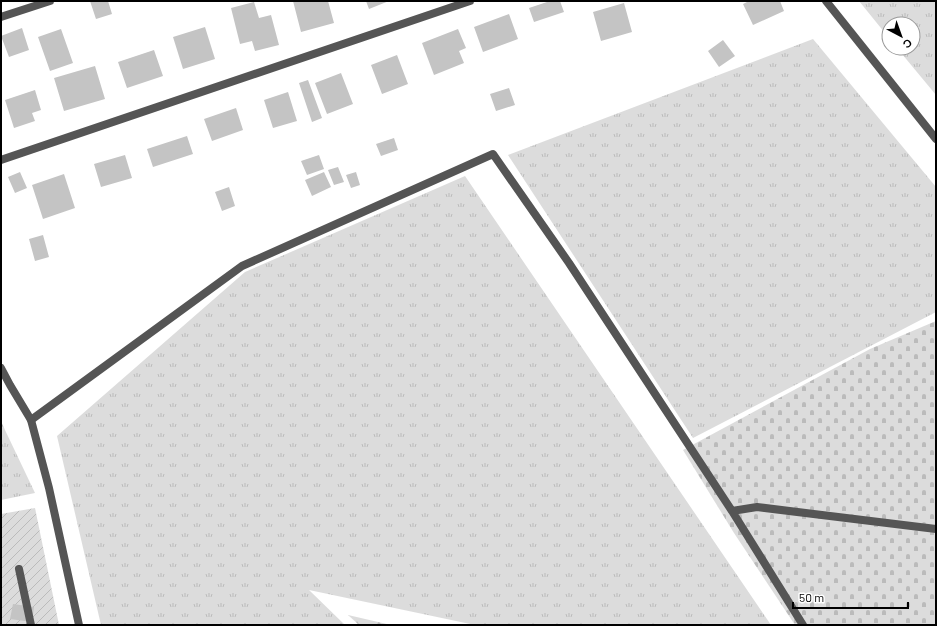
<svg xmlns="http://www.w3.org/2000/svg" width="937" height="626" font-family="Barlow,sans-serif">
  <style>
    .grass { fill: url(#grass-tufts) }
    .forest { fill: url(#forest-firs) }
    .cemetery { fill: url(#cemetery-stones) }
    .garden { fill: url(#garden-furrows) }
    .building { fill: #c4c4c4 }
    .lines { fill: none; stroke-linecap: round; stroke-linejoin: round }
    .lane { stroke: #555; stroke-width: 8 }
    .street { stroke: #555; stroke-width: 8 }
  </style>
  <defs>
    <pattern id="grass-tufts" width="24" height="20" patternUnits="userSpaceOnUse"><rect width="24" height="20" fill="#dcdcdc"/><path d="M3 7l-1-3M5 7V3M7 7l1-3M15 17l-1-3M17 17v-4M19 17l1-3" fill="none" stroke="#bbb"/></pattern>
    <pattern id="forest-firs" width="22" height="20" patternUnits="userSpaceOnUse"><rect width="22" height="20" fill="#dcdcdc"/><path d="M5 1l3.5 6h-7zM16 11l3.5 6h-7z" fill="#bbb"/></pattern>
    <pattern id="cemetery-stones" width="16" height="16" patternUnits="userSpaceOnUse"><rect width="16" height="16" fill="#dcdcdc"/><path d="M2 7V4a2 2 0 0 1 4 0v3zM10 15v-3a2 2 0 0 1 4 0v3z" fill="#bbb"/></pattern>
    <pattern id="garden-furrows" width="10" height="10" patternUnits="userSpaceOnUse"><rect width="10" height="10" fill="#dcdcdc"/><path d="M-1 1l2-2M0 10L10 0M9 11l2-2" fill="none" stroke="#bbb"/></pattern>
  </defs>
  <rect width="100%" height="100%" fill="#fff"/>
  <path class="grass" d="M859 1H936V95L897 48H913V24H889V38Z
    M813 39 936 187V312L693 438 508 155Z
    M465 176 771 625H475L309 590 345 625H101L57 436 245 272Z
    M1 421 5 430 35 493 1 500Z"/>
  <path class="forest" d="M348 615 391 625H359Z"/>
  <path class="cemetery" d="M936 321V625H795L734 533 683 450 870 349Z"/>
  <path class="garden" d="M35 508 59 625H1V514Z"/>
  <path class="building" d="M90 1H108L112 14 96 19Z
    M293 1H328L334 23 301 32Z
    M366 1H389L369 9Z
    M550 1H560L564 12 534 22 529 8Z
    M749 1H780L784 11 753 25 743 4Z
    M254 2 259 18 271 15 279 45 255 51 252 41 240 44 231 8Z
    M624 3 632 32 601 41 593 12Z
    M509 14 518 39 483 52 474 27Z
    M205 27 215 59 183 69 173 37Z
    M22 28 29 50 9 57 1 36Z
    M61 29 73 63 50 71 38 37Z
    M458 29 466 48 459 51 464 63 434 75 422 43Z
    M723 40 735 56 719 67 708 51Z
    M154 50 163 76 127 88 118 62Z
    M397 55 408 84 382 94 371 65Z
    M95 66 105 99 64 111 54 78Z
    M341 73 353 104 327 114 315 83Z
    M308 80 322 118 312 122 299 83Z
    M509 88 515 105 496 111 490 94Z
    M35 90 41 110 32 113 35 121 14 128 5 100Z
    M288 92 297 121 273 128 264 100Z
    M236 108 243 130 212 141 204 119Z
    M187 136 193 154 153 167 147 149Z
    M394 138 398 150 381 156 376 144Z
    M125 155 132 178 101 187 94 164Z
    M319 155 324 169 307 175 301 161Z
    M338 167 344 182 334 185 328 170Z
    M20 172 27 188 15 193 8 177Z
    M324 172 331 187 312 196 305 180Z
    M356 172 360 185 351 188 346 175Z
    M64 174 75 208 43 219 32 185Z
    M229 187 235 206 222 211 215 192Z
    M43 235 49 257 35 261 29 239Z
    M13 604 34 607 32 622 10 619Z"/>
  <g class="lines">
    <path class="lane" d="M31 420 242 266 493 154 569 263 732 511 757 507 936 529
      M732 511 803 625
      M19 569 31 625"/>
    <path class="street" d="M826 1 936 139
      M1 17 50 1
      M1 160 470 1
      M1 368 10 385 31 420 49 488 79 625"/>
  </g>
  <rect width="937" height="626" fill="none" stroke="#000000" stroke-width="4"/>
  <g transform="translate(901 36) rotate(139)"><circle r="19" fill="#ffffff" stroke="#999999"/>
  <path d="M0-3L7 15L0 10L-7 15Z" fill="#000000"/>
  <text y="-6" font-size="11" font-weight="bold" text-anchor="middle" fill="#000000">С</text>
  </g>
  <path d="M793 602v6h115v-6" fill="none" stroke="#000000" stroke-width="2"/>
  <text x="799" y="602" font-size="12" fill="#000000" stroke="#ffffff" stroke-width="3" paint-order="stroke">50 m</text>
</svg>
